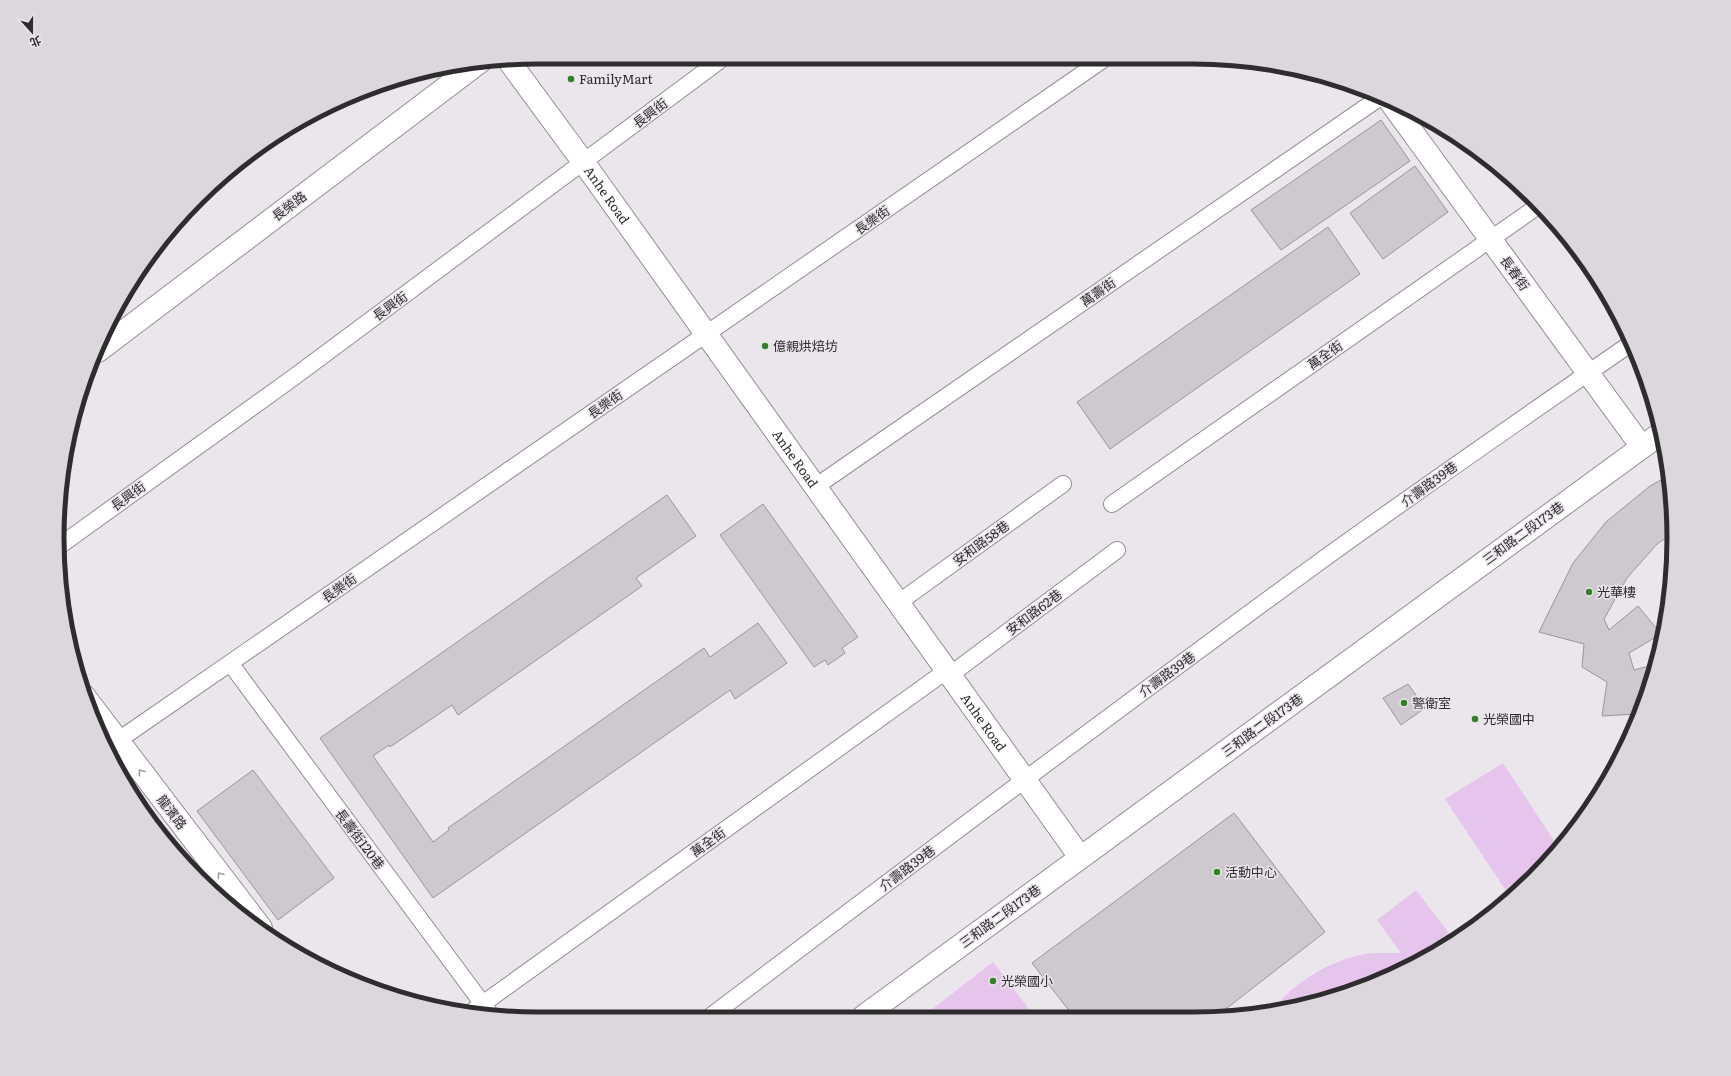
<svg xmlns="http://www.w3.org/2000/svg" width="1731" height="1076" font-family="Literata,'Noto Sans TC',serif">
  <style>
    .green { fill: #e6c5ec }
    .building { fill: #cec9cf; stroke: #9a959b }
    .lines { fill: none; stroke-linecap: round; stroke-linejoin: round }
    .service-casing { stroke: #938d94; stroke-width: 18 }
    .minor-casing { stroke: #938d94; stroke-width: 24 }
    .service { stroke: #fff; stroke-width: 16 }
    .minor { stroke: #fff; stroke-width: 22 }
    .oneway { stroke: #a1a0a1 }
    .poi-dot { fill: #34812a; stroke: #ebe5ec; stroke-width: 1.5 }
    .labels { text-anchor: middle; stroke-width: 3; stroke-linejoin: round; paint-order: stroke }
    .poi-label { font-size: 13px; fill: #2e2c2e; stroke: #ebe5ec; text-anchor: start }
    .street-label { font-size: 13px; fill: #2e2c2e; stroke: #ebe5ec }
    .rim { fill: none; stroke: #2e2c2e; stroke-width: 5 }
  </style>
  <rect width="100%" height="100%" fill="#ebe5ec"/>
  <path class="green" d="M1503 763 1559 848 1511 898 1445 799Z
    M1416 890 1454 940 1433 955 1318 1003 1273 1010C1296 980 1335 957 1373 953 1383 953 1392 953 1401 953L1377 920Z
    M993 962 1035 1017H922Z"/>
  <path class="building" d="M1381 120 1410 161 1281 250 1251 210Z
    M1415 166 1448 212 1383 259 1350 213Z
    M1328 227 1360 274 1110 449 1077 402Z
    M1670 475 1672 534 1657 544 1627 578 1604 619 1609 630 1638 606 1661 634 1629 653 1634 670 1657 664 1638 714 1602 716 1607 682 1582 667 1584 644 1539 632 1573 563 1606 522 1650 486Z
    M667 495 696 536 636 578 642 586 458 715 452 705 390 747 389 745 373 756 433 842 449 830 448 828 704 648 710 657 758 623 787 663 735 699 730 690 433 898 320 738Z
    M763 504 858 637 842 648 845 653 828 665 825 660 814 667 720 535Z
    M1408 684 1425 708 1401 725 1383 698Z
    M253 770 334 878 278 920 197 811Z
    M1234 813 1325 932 1214 1018 1074 1017 1032 963Z"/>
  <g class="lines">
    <defs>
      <path id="service" d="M815 487 1382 96
        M1112 504 1538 206
        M58 547 294 377 719 61
        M898 603 1063 484
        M230 663 491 1015
        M950 675 1117 550
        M110 746 1101 61
        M470 1013 946 671
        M711 1016C909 866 1107 717 1307 571 1414 493 1522 419 1630 344"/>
      <g id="minor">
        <path id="s1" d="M509 61 584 163 1080 857"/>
        <path d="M1389 100 1642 447"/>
        <path d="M98 351 481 61"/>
        <path d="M84 696 261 928"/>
        <path d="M864 1016 1660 434"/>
      </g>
    </defs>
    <use href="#service" class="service-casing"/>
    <use href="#minor" class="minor-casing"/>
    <use href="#service" class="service"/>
    <use href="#minor" class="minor"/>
  </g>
  <defs><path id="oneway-chevron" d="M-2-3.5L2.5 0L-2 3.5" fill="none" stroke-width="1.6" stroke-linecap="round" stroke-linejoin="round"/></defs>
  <g class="oneway">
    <use href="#oneway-chevron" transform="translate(141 772) rotate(-127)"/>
    <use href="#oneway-chevron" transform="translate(220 875) rotate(-127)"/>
  </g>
  <g class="poi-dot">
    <circle cx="571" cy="79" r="4"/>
    <circle cx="765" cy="346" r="4"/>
    <circle cx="1589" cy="592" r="4"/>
    <circle cx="1404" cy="703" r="4"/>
    <circle cx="1475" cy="719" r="4"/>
    <circle cx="1217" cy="872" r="4"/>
    <circle cx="993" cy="981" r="4"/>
  </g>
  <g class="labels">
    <g class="poi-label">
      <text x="579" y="84">FamilyMart</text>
      <text x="773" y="351">億親烘焙坊</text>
      <text x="1597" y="597">光華樓</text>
      <text x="1412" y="708">警衛室</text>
      <text x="1483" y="724">光榮國中</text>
      <text x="1225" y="877">活動中心</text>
      <text x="1001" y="986">光榮國小</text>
    </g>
    <g class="street-label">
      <text transform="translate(650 113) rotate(-37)" y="5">長興街</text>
      <text dy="5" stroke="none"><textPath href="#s1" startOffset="166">Anhe Road</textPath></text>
      <text transform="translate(289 206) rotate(-37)" y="5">長榮路</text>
      <text transform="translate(872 220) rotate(-35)" y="5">長樂街</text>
      <text transform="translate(1515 273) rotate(54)" y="5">長春街</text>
      <text transform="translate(1098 292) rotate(-35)" y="5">萬壽街</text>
      <text transform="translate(390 306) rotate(-36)" y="5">長興街</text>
      <text transform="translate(1325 355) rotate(-35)" y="5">萬全街</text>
      <text transform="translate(605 404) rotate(-35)" y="5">長樂街</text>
      <text dy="5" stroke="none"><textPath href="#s1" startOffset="490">Anhe Road</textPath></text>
      <text transform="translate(1429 484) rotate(-36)" y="5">介壽路39巷</text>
      <text transform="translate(128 496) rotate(-36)" y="5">長興街</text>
      <text transform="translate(1523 533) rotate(-36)" y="5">三和路二段173巷</text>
      <text transform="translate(981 543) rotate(-36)" y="5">安和路58巷</text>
      <text transform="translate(339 588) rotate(-35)" y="5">長樂街</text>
      <text transform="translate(1034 612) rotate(-37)" y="5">安和路62巷</text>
      <text transform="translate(1167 674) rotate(-36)" y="5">介壽路39巷</text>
      <text dy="5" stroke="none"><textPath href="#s1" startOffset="814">Anhe Road</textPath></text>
      <text transform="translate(1262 725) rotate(-36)" y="5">三和路二段173巷</text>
      <text transform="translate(172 812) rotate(53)" y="5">龍濱路</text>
      <text transform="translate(360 839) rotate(53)" y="5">長壽街120巷</text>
      <text transform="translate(708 842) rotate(-36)" y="5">萬全街</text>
      <text transform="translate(907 868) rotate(-37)" y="5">介壽路39巷</text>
      <text transform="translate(1000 916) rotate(-36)" y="5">三和路二段173巷</text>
    </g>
  </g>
  <path d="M0 0H1731V1076H0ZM538 64H1193A474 474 0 0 1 1667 538V538A474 474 0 0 1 1193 1012H538A474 474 0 0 1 64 538V538A474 474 0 0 1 538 64Z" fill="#dcd6dd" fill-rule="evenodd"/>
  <path class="rim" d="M538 64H1193A474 474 0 0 1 1667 538V538A474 474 0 0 1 1193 1012H538A474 474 0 0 1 64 538V538A474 474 0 0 1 538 64Z"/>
  <g transform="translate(32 32) rotate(159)" stroke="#ebe5ec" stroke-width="3" paint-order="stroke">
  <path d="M0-3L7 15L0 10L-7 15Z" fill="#2e2c2e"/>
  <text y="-6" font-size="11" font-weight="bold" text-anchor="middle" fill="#2e2c2e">北</text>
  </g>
</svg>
